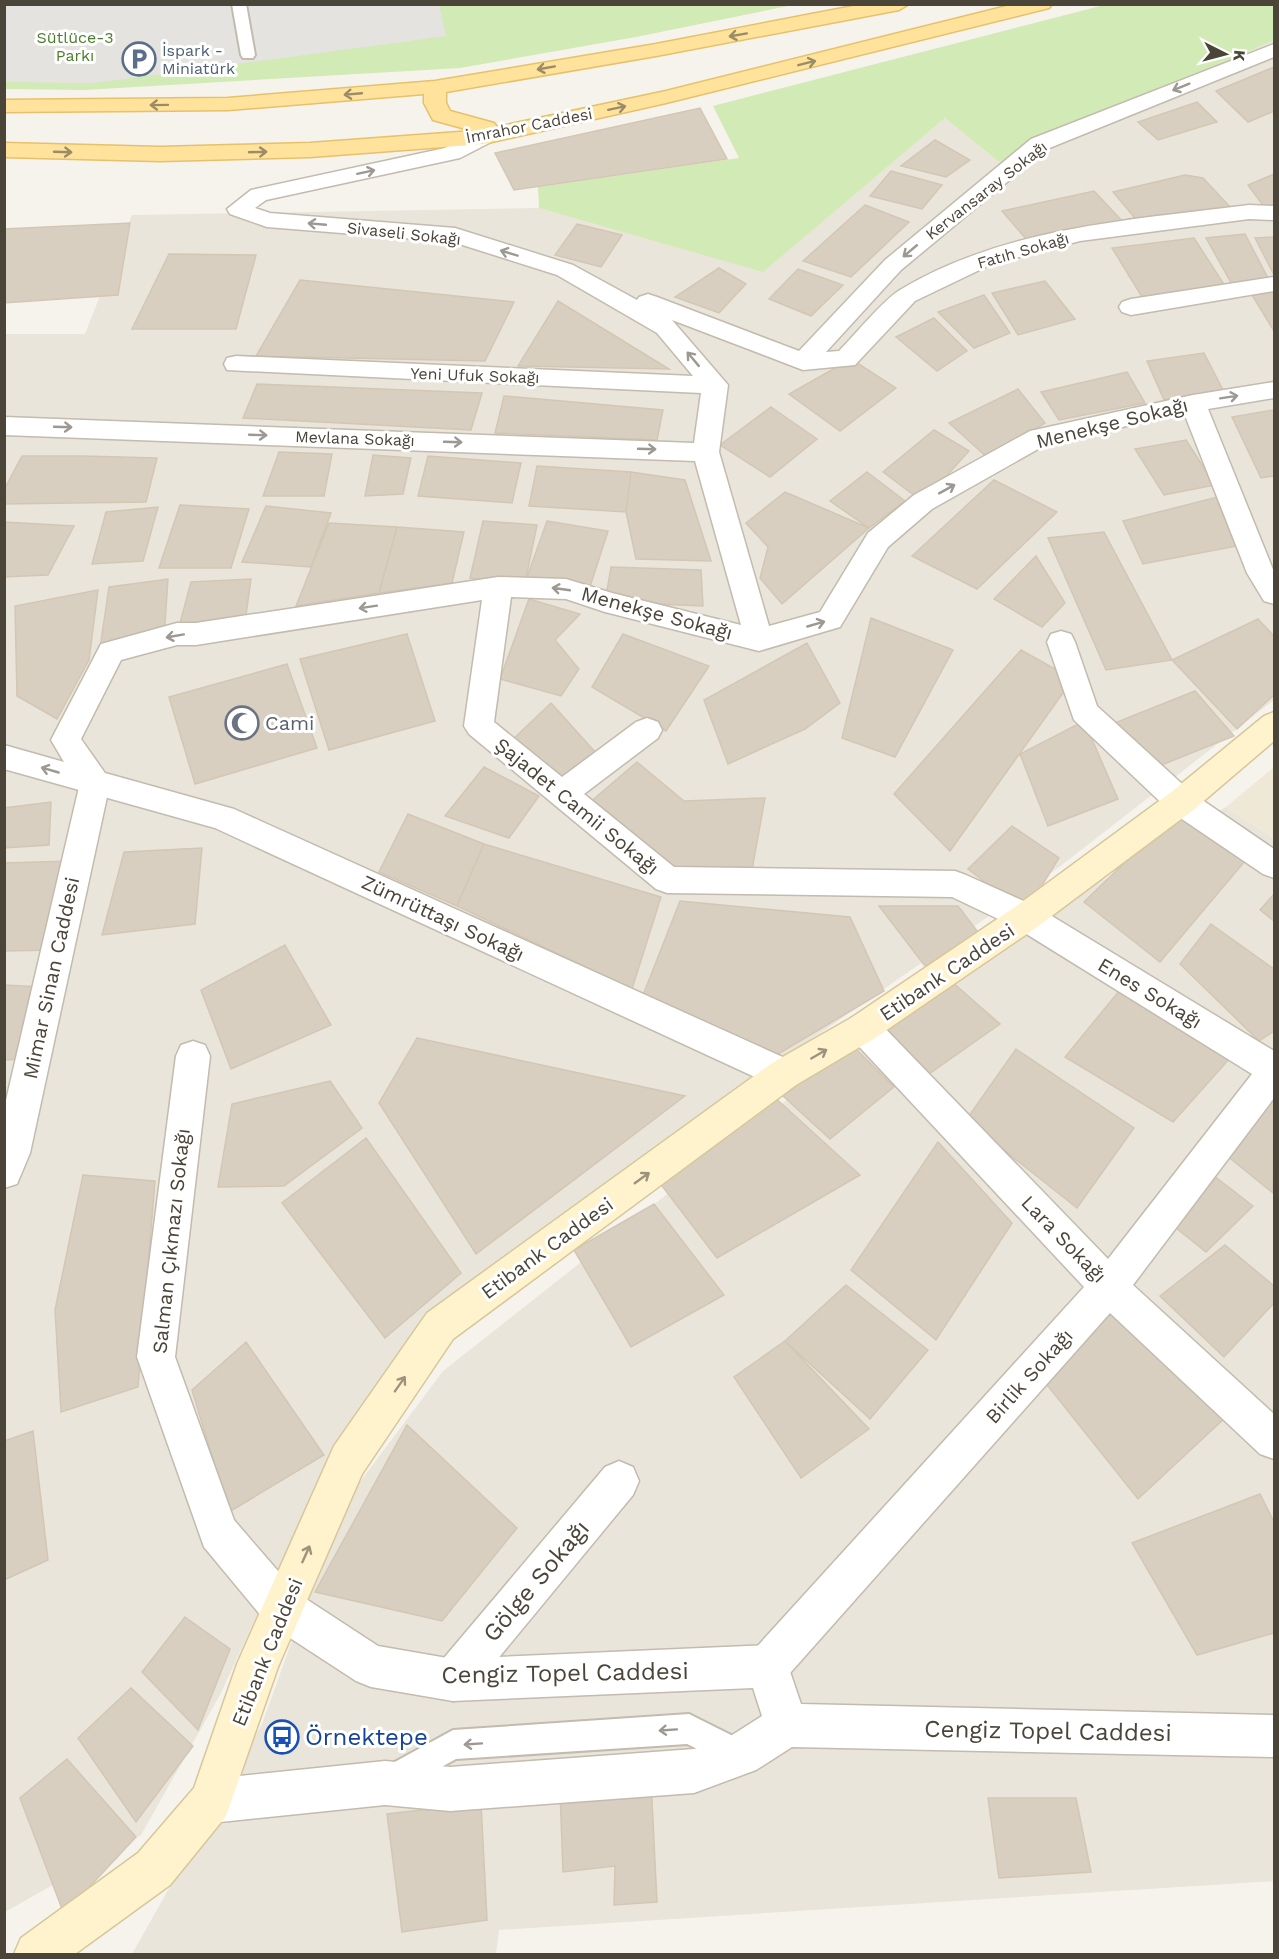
<svg xmlns="http://www.w3.org/2000/svg" width="1279" height="1959" font-family="'Work Sans',sans-serif">
  <style>
    .residential { fill: #eae5da }
    .education { fill: #efe8d6 }
    .green { fill: #d2eab5 }
    .parking { fill: #e5e3e0 }
    .building { fill: #d8cfc1; stroke: #d3c7b4; stroke-width: 1.5 }
    .lines { fill: none; stroke-linecap: round; stroke-linejoin: round }
    .service-casing { stroke: #c2bbae; stroke-width: 4 }
    .minor-casing { stroke: #c2bbae; stroke-width: 3 }
    .tertiary-casing { stroke: #c2bbae; stroke-width: 3 }
    .secondary-casing { stroke: #d6c79b; stroke-width: 3 }
    .primary-casing { stroke: #e6c16a; stroke-width: 3 }
    .service { fill: #fff; fill-rule: evenodd }
    .minor { fill: #fff; fill-rule: evenodd }
    .tertiary { fill: #fff; fill-rule: evenodd }
    .secondary { fill: #fff3cd; fill-rule: evenodd }
    .primary { fill: #ffe39c; fill-rule: evenodd }
    .oneway { stroke: #9c8c66 }
    .oneway2 { stroke: #9c9892 }
    .oneway3 { stroke: #9c937c }
    .labels { text-anchor: middle; stroke-width: 6; stroke-linejoin: round; paint-order: stroke }
    .far-park-label { font-size: 16px; fill: #4a7f2a; stroke: #fff }
    .far-service-label { font-size: 16px; fill: #4e5e75; stroke: #fff; text-anchor: start }
    .far-street-label { font-size: 16px; fill: #4b4439; stroke: #fff }
    .street-label { font-size: 20px; fill: #4b4439; stroke: #fff }
    .worship-label { font-size: 20px; fill: #5b616d; stroke: #fff; text-anchor: start }
    .near-street-label { font-size: 24px; fill: #4b4439; stroke: #fff }
    .near-transit-label { font-size: 24px; fill: #164399; stroke: #fff; text-anchor: start }
  </style>
  <rect width="100%" height="100%" fill="#f6f3ec"/>
  <path class="residential" d="M1274 40V700L1058 868 724 1100 427 1312 323 1472 221 1693 141 1835 5 1912V334H85L132 215 539 208 763 271 945 118 999 162Z
    M1226 807 1274 838V1881L499 1930 496 1954H132L262 1724 339 1510 443 1371 822 1072 1083 892Z"/>
  <path class="education" d="M1274 767V838L1226 807Z"/>
  <path class="green" d="M5 5H793L636 37 460 68 84 90 5 89Z
    M1104 5H1274V40L999 162 945 118 763 272 539 208 538 187 739 158 713 106Z"/>
  <path class="parking" d="M5 5H439L446 36 94 83 5 82Z"/>
  <path class="building" d="M1274 67V111L1248 122 1216 91Z
    M1197 102 1217 122 1158 140 1138 122Z
    M700 108 727 159 514 190 495 153Z
    M935 140 970 160 946 177 901 166Z
    M891 171 942 185 922 209 870 196Z
    M1274 174V208H1265L1248 185Z
    M1185 175 1203 178 1231 208 1139 223 1113 192Z
    M1094 191 1125 224 1026 239 1002 211Z
    M865 205 909 222 851 277 803 261Z
    M130 223 118 295 4 303V229Z
    M577 224 622 235 601 267 555 255Z
    M1245 234 1270 282 1234 288 1206 238Z
    M1274 237V275L1255 238Z
    M1194 238 1225 286 1142 297 1112 248Z
    M169 254 256 255 236 329H132Z
    M719 268 746 284 719 313 675 297Z
    M798 269 843 285 811 316 769 299Z
    M300 280 514 302 485 361 256 356Z
    M1045 281 1075 319 1018 335 992 293Z
    M1274 292V331L1252 295Z
    M984 295 1010 333 974 348 938 312Z
    M558 301 669 369 518 366Z
    M934 318 967 351 937 371 896 337Z
    M1204 353 1223 390 1164 400 1147 361Z
    M851 359 896 388 840 431 789 394Z
    M1127 372 1145 403 1059 420 1041 392Z
    M257 384 482 393 471 430 243 418Z
    M1018 389 1045 423 988 458 949 423Z
    M504 396 663 410 657 440 495 433Z
    M771 407 817 439 770 477 720 445Z
    M1274 410V476L1261 478 1232 417Z
    M934 430 969 451 923 502 883 472Z
    M1186 440 1215 485 1164 495 1135 449Z
    M279 452 332 454 324 496H263Z
    M373 455 411 458 403 494 365 496Z
    M22 456H83L157 458 146 502 4 504V490Z
    M428 456 521 463 512 503 418 496Z
    M537 466 631 472 626 512 529 506Z
    M631 472 685 480 711 561 636 559 626 512Z
    M867 472 905 501 869 528 830 501Z
    M994 480 1057 512 977 589 912 556Z
    M785 492 869 528 782 604 760 578 768 547 746 523Z
    M1222 496 1242 545 1143 564 1123 521Z
    M180 505 249 509 231 568H159Z
    M266 506 331 513 311 567 242 562Z
    M158 507 143 561 92 564 106 512Z
    M483 521 537 525 525 583 470 578Z
    M547 521 608 531 588 593 525 583Z
    M4 522 74 526 48 575 4 577Z
    M329 523 397 527 379 593 296 606Z
    M397 527 464 532 452 583 379 593Z
    M1104 532 1172 660 1106 670 1048 538Z
    M1036 556 1065 603 1042 627 994 599Z
    M611 567 701 570 703 606 605 602Z
    M168 579 164 638 100 648 109 587Z
    M251 579 246 615 177 634 191 582Z
    M98 590 89 660 57 719 17 696 15 606Z
    M529 599 580 614 555 640 579 669 561 696 500 679Z
    M871 618 953 650 895 757 842 738Z
    M1258 619 1274 636V695L1237 729 1172 660Z
    M407 634 435 721 329 750 300 659Z
    M623 634 709 666 666 731 592 687Z
    M807 643 840 703 805 729 728 764 704 700Z
    M1021 650 1073 679 950 851 894 794Z
    M287 664 317 748 195 784 169 697Z
    M1195 691 1234 736 1149 770 1112 724Z
    M551 703 596 753 562 780 505 747Z
    M1084 721 1118 799 1048 826 1020 754Z
    M637 762 684 801 765 798 750 881 646 863 581 810Z
    M484 767 539 796 509 838 445 816Z
    M51 802 49 845 4 848V808Z
    M408 814 484 844 457 906 379 872Z
    M1175 814 1245 861 1160 962 1084 902Z
    M1012 826 1059 858 1025 913 968 869Z
    M484 844 661 897 632 989 457 906Z
    M202 848 195 924 102 935 124 852Z
    M70 861 53 950 4 951V863Z
    M1274 894V921L1260 910Z
    M680 901 850 917 884 991 775 1056 643 995Z
    M879 906H958L978 932 928 970Z
    M1211 924 1274 969V1031L1259 1041 1180 964Z
    M285 945 331 1025 231 1069 201 990Z
    M951 981 1000 1024 926 1076 882 1035Z
    M4 985 41 987 26 1059 4 1060Z
    M1124 985 1231 1057 1173 1122 1065 1057Z
    M417 1038 685 1096 476 1254 379 1103Z
    M855 1048 894 1087 830 1139 781 1094Z
    M1016 1049 1134 1128 1077 1208 966 1120Z
    M330 1081 362 1128 284 1186 218 1187 232 1104Z
    M1271 1087 1274 1090 1273 1193 1221 1151Z
    M772 1095 860 1175 717 1258 659 1182Z
    M366 1138 461 1273 385 1338 282 1203Z
    M938 1142 1012 1223 936 1340 851 1270Z
    M1209 1172 1253 1206 1206 1252 1170 1223Z
    M83 1175 155 1181 138 1387 61 1412 55 1310Z
    M654 1204 724 1295 631 1347 574 1250Z
    M1225 1245 1274 1286V1303L1224 1357 1160 1296Z
    M846 1285 928 1350 870 1419 785 1341Z
    M1109 1302 1227 1416 1138 1499 1044 1381Z
    M785 1341 869 1429 801 1478 734 1377Z
    M246 1342 324 1455 229 1512 192 1390Z
    M407 1425 517 1528 442 1621 315 1592Z
    M33 1431 48 1560 4 1580V1441Z
    M1260 1494 1274 1522V1633L1197 1655 1132 1543Z
    M185 1617 230 1649 198 1730 142 1672Z
    M131 1688 193 1746 136 1822 78 1738Z
    M67 1759 136 1837 64 1914 20 1798Z
    M651 1781 657 1902 614 1905 615 1866 563 1872 560 1790Z
    M988 1798H1076L1091 1872 999 1878Z
    M481 1803 487 1920 402 1932 387 1814Z"/>
  <g class="lines">
    <defs>
      <path id="service" d="M232 4H246L255 55 253 58H243L241 55Z
        M689 1714 751 1745 756 1755 751 1765 741 1770 687 1744 456 1759 392 1794 382 1789 377 1779 382 1769 453 1730Z"/>
      <path id="minor" d="M1274 44V57L1047 149 901 270 826 352 839 351C855 335 882 301 900 290 1004 227 1132 220 1249 205L1274 206V220L1249 219 1080 241 992 264 915 301 855 365 803 370 672 320 728 385 719 452 769 626 820 612 868 533 914 495 1030 431 1193 395 1274 382V398L1208 409 1274 572V604L1264 601 1247 573 1184 413 1047 444 932 509 888 547 840 627 759 651 605 612 566 599 511 597 494 722 562 777 636 722 647 718 658 722 662 730 658 738 584 794 674 867 955 871 966 875 1037 907 1274 1051V1098L1133 1285 1274 1414V1459L1260 1454 1110 1313 783 1681 768 1687 753 1681 747 1666 753 1651 1084 1287 851 1038 846 1028 851 1018 863 1013 875 1018 1108 1259 1252 1074 1015 927 952 897 667 893 656 889 469 734 464 726 482 600 196 645H177L121 660 81 739 105 773 234 809 796 1063 801 1074 796 1085 784 1089 772 1085 215 828 4 769V745L64 762 51 740 101 644 177 623H196L498 577 566 579 612 593 741 625 695 461 4 435V417L694 443 701 393 227 370 224 364 227 358 236 356 693 376 657 333 557 275 453 242 267 227 230 214 227 209 251 190 445 148 475 132H491L494 137 491 142 460 158 266 200 255 208 270 213 455 228 573 265 637 300 639 297 648 294 657 297 799 351 885 260 1031 139Z
        M1274 277V291L1131 315 1122 312 1119 307 1122 302 1131 299Z
        M1061 631 1071 634 1075 642 1097 706 1192 793 1196 802 1192 811 1181 814 1170 811 1074 720 1047 642 1051 634Z
        M193 1041 205 1045 210 1056 175 1357 234 1520 297 1593 303 1608 297 1623 282 1629 267 1623 204 1547 137 1357 176 1056 181 1045Z
        M619 1461 633 1467 639 1481 633 1495 468 1695 453 1701 438 1695 432 1680 438 1665 605 1467Z"/>
      <path id="tertiary" d="M95 771 106 774 110 783 30 1153 17 1184 4 1188V1109L80 783 84 774Z
        M1181 790 1192 793 1274 849V878L1263 874 1170 811 1166 802 1170 793Z
        M282 1587 297 1593 378 1646 453 1659 768 1645 783 1651 801 1704 1274 1715V1757L792 1747 756 1770 694 1793 450 1811 385 1805 211 1823 196 1816 189 1801 196 1786 211 1779 385 1761 450 1767 694 1749 729 1737 762 1716 753 1688 453 1701 371 1687 356 1681 267 1623 261 1608 267 1593Z"/>
      <path id="secondary" d="M1274 712V741L1192 811 1037 927 875 1038 796 1085 453 1339 362 1474 278 1667 226 1816 170 1885 75 1954H14L21 1938 138 1853 194 1788 237 1664 334 1446 427 1313 772 1063 851 1018 1015 907 1170 793 1264 716Z"/>
      <path id="primary" d="M864 4H909L899 10 656 56 446 92V103L450 111 494 123 497 127 666 91 1015 4H1052L1049 8 666 103 483 144 310 157 160 161 4 157V143L160 147 310 143 473 131 433 120 424 103V94L228 110 4 112V100L228 98 435 81 656 44Z"/>
    </defs>
    <use href="#service" class="service-casing"/>
    <use href="#minor" class="minor-casing"/>
    <use href="#tertiary" class="tertiary-casing"/>
    <use href="#secondary" class="secondary-casing"/>
    <use href="#primary" class="primary-casing"/>
    <use href="#service" class="service"/>
    <use href="#minor" class="minor"/>
    <use href="#tertiary" class="tertiary"/>
    <use href="#secondary" class="secondary"/>
    <use href="#primary" class="primary"/>
  </g>
  <defs><path id="oneway-shaft" d="M-6 0H5M1.5-3L5.5 0L1.5 3" fill="none" stroke-width="1.6" stroke-linecap="round" stroke-linejoin="round" transform="scale(1.5)"/></defs>
  <g class="oneway">
    <use href="#oneway-shaft" transform="translate(738 35) rotate(170)"/>
    <use href="#oneway-shaft" transform="translate(807 63) rotate(-14)"/>
    <use href="#oneway-shaft" transform="translate(546 68) rotate(170)"/>
    <use href="#oneway-shaft" transform="translate(353 94) rotate(175)"/>
    <use href="#oneway-shaft" transform="translate(159 105) rotate(179)"/>
    <use href="#oneway-shaft" transform="translate(617 108) rotate(-12)"/>
    <use href="#oneway-shaft" transform="translate(63 152) rotate(2)"/>
    <use href="#oneway-shaft" transform="translate(258 152) rotate(-2)"/>
  </g>
  <g class="oneway2">
    <use href="#oneway-shaft" transform="translate(1181 87) rotate(158)"/>
    <use href="#oneway-shaft" transform="translate(366 172) rotate(-12)"/>
    <use href="#oneway-shaft" transform="translate(317 224) rotate(-175)"/>
    <use href="#oneway-shaft" transform="translate(910 251) rotate(140)"/>
    <use href="#oneway-shaft" transform="translate(509 253) rotate(-163)"/>
    <use href="#oneway-shaft" transform="translate(693 359) rotate(-130)"/>
    <use href="#oneway-shaft" transform="translate(1229 397) rotate(-9)"/>
    <use href="#oneway-shaft" transform="translate(63 427) rotate(2)"/>
    <use href="#oneway-shaft" transform="translate(258 435) rotate(2)"/>
    <use href="#oneway-shaft" transform="translate(453 442) rotate(2)"/>
    <use href="#oneway-shaft" transform="translate(647 449) rotate(2)"/>
    <use href="#oneway-shaft" transform="translate(947 489) rotate(-29)"/>
    <use href="#oneway-shaft" transform="translate(561 589) rotate(-172)"/>
    <use href="#oneway-shaft" transform="translate(368 607) rotate(171)"/>
    <use href="#oneway-shaft" transform="translate(816 624) rotate(-16)"/>
    <use href="#oneway-shaft" transform="translate(175 636) rotate(170)"/>
    <use href="#oneway-shaft" transform="translate(50 770) rotate(-164)"/>
    <use href="#oneway-shaft" transform="translate(668 1730) rotate(176)"/>
    <use href="#oneway-shaft" transform="translate(473 1744) rotate(176)"/>
  </g>
  <g class="oneway3">
    <use href="#oneway-shaft" transform="translate(819 1054) rotate(-30)"/>
    <use href="#oneway-shaft" transform="translate(642 1178) rotate(-36)"/>
    <use href="#oneway-shaft" transform="translate(400 1384) rotate(-55)"/>
    <use href="#oneway-shaft" transform="translate(306 1554) rotate(-66)"/>
  </g>
  <defs>
    <symbol id="parking-ring" viewBox="-11 -11 22 22"><circle r="9.5" fill="#fff" stroke="#5c6f8a" stroke-width="1.5"/><path d="M-3.5-5.5H1a3.5 3.5 0 0 1 0 7H-1V5.5H-3.5ZM-1-3.4V-.6H.8a1.4 1.4 0 0 0 0-2.8Z" fill="#5c6f8a"/></symbol>
    <symbol id="mosque-ring" viewBox="-11 -11 22 22"><circle r="9.5" fill="#fff" stroke="#6b7280" stroke-width="1.5"/><path d="M3.5-4.9A6 6 0 1 0 3.5 4.9A5 5 0 1 1 3.5-4.9Z" fill="#6b7280"/></symbol>
    <symbol id="bus-ring" viewBox="-11 -11 22 22"><circle r="9.5" fill="#fff" stroke="#1a4fb4" stroke-width="1.5"/><path d="M-5-6H5V4H4V6H2V4H-2V6H-4V4H-5ZM-3.5-4V0h7V-4ZM-3.5 1.2v1.5H-2V1.2ZM2 1.2v1.5H3.5V1.2Z" fill="#1a4fb4"/></symbol>
  </defs>
  <g fill-rule="evenodd">
    <use href="#parking-ring" x="120" y="40" width="38" height="38"/>
    <use href="#mosque-ring" x="223" y="704" width="38" height="38"/>
    <use href="#bus-ring" x="263" y="1718" width="38" height="38"/>
  </g>
  <g class="labels">
    <g class="far-park-label">
      <text x="75" y="43">Sütlüce-3<tspan x="75" dy="18">Parkı</tspan></text>
    </g>
    <g class="far-service-label">
      <text x="162" y="56">İspark -<tspan x="162" dy="18">Miniatürk</tspan></text>
    </g>
    <g class="far-street-label">
      <text transform="translate(529 125) rotate(-11)" y="6">İmrahor Caddesi</text>
      <text transform="translate(986 190) rotate(-38)" y="6">Kervansaray Sokağı</text>
      <text transform="translate(404 233) rotate(6)" y="6">Sivaseli Sokağı</text>
      <text transform="translate(1023 250) rotate(-16)" y="6">Fatıh Sokağı</text>
      <text transform="translate(475 375) rotate(2)" y="6">Yeni Ufuk Sokağı</text>
      <text transform="translate(355 438) rotate(2)" y="6">Mevlana Sokağı</text>
    </g>
    <g class="street-label">
      <text transform="translate(1112 423) rotate(-14)" y="7">Menekşe Sokağı</text>
      <text transform="translate(657 613) rotate(15)" y="7">Menekşe Sokağı</text>
      <text transform="translate(577 806) rotate(39)" y="7">Şajadet Camii Sokağı</text>
      <text transform="translate(443 918) rotate(25)" y="7">Zümrüttaşı Sokağı</text>
      <text transform="translate(947 972) rotate(-34)" y="7">Etibank Caddesi</text>
      <text transform="translate(51 978) rotate(-78)" y="7">Mimar Sinan Caddesi</text>
      <text transform="translate(1150 993) rotate(31)" y="7">Enes Sokağı</text>
      <text transform="translate(1064 1239) rotate(46)" y="7">Lara Sokağı</text>
      <text transform="translate(171 1241) rotate(-84)" y="7">Salman Çıkmazı Sokağı</text>
      <text transform="translate(547 1248) rotate(-36)" y="7">Etibank Caddesi</text>
      <text transform="translate(1029 1376) rotate(-48)" y="7">Birlik Sokağı</text>
      <text transform="translate(267 1652) rotate(-68)" y="7">Etibank Caddesi</text>
    </g>
    <g class="worship-label">
      <text x="265" y="730">Cami</text>
    </g>
    <g class="near-street-label">
      <text transform="translate(536 1581) rotate(-50)" y="8">Gölge Sokağı</text>
      <text transform="translate(565 1673) rotate(-1)" y="8">Cengiz Topel Caddesi</text>
      <text transform="translate(1048 1731) rotate(1)" y="8">Cengiz Topel Caddesi</text>
    </g>
    <g class="near-transit-label">
      <text x="305" y="1745">Örnektepe</text>
    </g>
  </g>
  <rect width="1279" height="1959" fill="none" stroke="#4b4439" stroke-width="12"/>
  <g transform="translate(1225 54) rotate(96)" stroke="#ffffff" stroke-width="4.5" paint-order="stroke">
  <path d="M0-4.5L10 22L0 15L-10 22Z" fill="#4b4439"/>
  <text y="-9" font-size="16" font-weight="bold" text-anchor="middle" fill="#4b4439">K</text>
  </g>
</svg>
